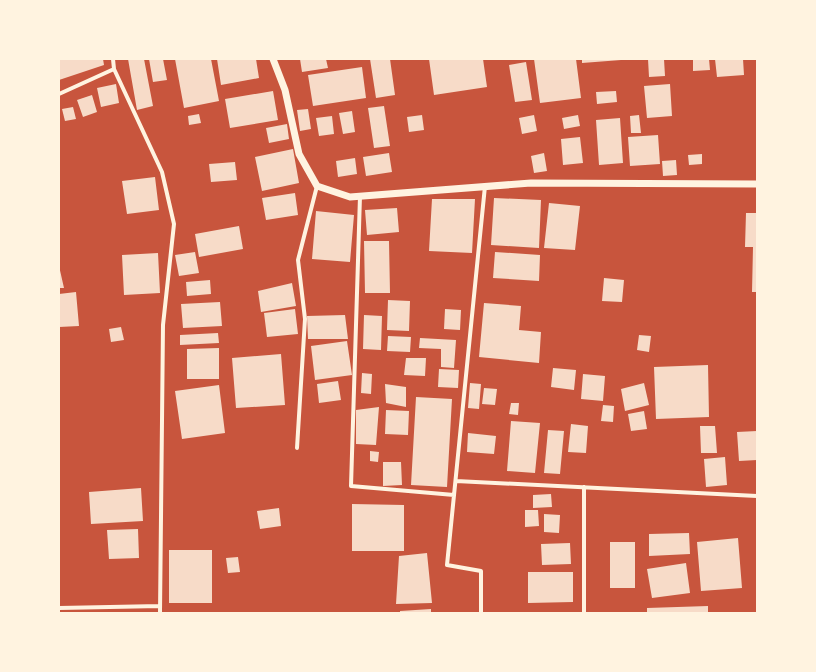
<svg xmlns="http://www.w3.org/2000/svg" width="816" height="672" font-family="'Roboto Condensed',sans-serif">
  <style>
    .building { fill: #f7dbc8 }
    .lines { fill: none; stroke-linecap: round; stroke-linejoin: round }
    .minor { stroke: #fff3e0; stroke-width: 4 }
    .tertiary { stroke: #fff3e0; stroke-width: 7 }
  </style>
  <rect width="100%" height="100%" fill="#c8553d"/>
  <path class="building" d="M59 59H103L104 65 59 80Z
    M128 59H144L153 106 137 110Z
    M149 59H163L167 80 153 82Z
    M175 59H211L219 101 184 108Z
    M217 59H256L259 78 221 85Z
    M300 59H326L328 68 302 72Z
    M370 59H390L395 95 376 98Z
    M429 59H483L487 87 434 95Z
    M534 59H576L581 98 540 103Z
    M582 59H621V60L582 63Z
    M648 59H664L665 76 649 77Z
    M693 59H709L710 70 693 71Z
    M715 59H743L744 75 717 77Z
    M526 62 532 100 515 102 509 65Z
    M362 67 366 98 313 106 308 75Z
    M116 84 119 103 101 107 97 88Z
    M670 84 672 116 647 118 644 86Z
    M273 91 278 120 230 128 225 99Z
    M616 91 617 102 597 104 596 92Z
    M92 95 97 112 83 117 77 100Z
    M384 106 390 146 374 148 368 108Z
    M73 107 76 119 65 121 62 109Z
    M308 109 311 129 300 131 297 110Z
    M352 111 355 132 343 134 339 113Z
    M199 114 201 123 189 125 188 116Z
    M422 115 424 130 409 132 407 117Z
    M534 115 537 131 522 134 519 118Z
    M578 115 580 126 564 129 562 118Z
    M639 115 641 133H631L630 116Z
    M332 116 334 134 319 136 316 118Z
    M620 118 623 163 599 165 596 120Z
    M287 124 289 139 269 143 266 128Z
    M658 135 660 164 630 166 628 137Z
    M580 137 583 163 563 165 561 139Z
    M293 149 299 183 262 191 255 157Z
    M389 153 392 172 366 176 363 157Z
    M544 153 547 171 534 173 531 156Z
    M702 154V164L689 165 688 155Z
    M355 158 357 174 338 177 336 161Z
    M676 160 677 175 663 176 662 161Z
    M235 162 237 180 211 182 209 164Z
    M155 177 159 210 127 214 122 181Z
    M295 193 298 215 266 220 262 198Z
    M494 198 541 200 539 248 491 245Z
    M432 199H475L472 253 429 251Z
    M549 203 580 206 575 250 544 248Z
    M397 208 399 232 367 235 365 210Z
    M316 211 354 215 350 262 312 259Z
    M746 213H757V292H752L753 247H745Z
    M239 226 243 249 199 257 195 234Z
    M364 241H389L390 293H365Z
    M195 252 199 273 179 276 175 255Z
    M495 252 540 255 539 281 493 278Z
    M158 253 160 293 124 295 122 255Z
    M59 266 64 288H59Z
    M604 278 624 280 622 302 602 301Z
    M210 280 211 294 187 296 186 282Z
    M292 283 296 306 261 312 258 291Z
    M76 292 79 326 59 327V294Z
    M388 300 410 301 409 331 387 330Z
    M220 302 222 326 183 328 181 304Z
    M484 303 521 306 519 330 541 332 539 363 479 357Z
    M295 309 298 334 267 337 264 313Z
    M445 309 461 310 460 330 444 329Z
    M345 315 348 339H308L307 316Z
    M364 315 382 316 381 350 363 349Z
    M121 327 124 340 111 342 109 329Z
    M218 333 219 343 180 345V335Z
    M639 335 651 336 649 352 637 350Z
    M388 336 411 337 410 352 387 351Z
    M420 338 456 340 454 368 441 367V349L419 348Z
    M347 341 352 375 315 380 311 346Z
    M219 348V379H187V349Z
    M281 354 285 405 236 408 232 358Z
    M406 358H426L425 376 404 375Z
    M708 365 709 417 656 419 654 367Z
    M553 368 576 370 574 390 551 387Z
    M439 369 459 370 458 388 438 387Z
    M362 373 372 374 371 394 361 393Z
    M583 374 605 376 603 401 581 399Z
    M338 381 341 400 319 403 317 384Z
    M470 383 481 384 479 409 468 408Z
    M644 383 649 405 625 411 621 389Z
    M385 384 406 387V407L386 403Z
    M219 385 225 433 182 439 175 391Z
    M484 388 497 389 495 405 482 404Z
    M416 397 452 399 447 487 411 485Z
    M511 403H519L518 415 509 414Z
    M603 405 614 406 613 422 601 421Z
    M379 407 376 445 356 444V410Z
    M386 410 409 411 408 435 385 434Z
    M644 411 647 429 631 431 628 414Z
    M511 421 540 423 535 473 507 471Z
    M571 424 588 426 586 453 568 452Z
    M700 426H715L717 453H701Z
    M548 430 564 431 560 474 544 473Z
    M757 431V460L739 461 737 432Z
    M468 433 496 436 494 454 467 452Z
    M370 451 379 452 378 462 370 461Z
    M725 457 727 485 706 487 704 459Z
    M383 462H401L402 485 383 486Z
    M141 488 143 521 91 524 89 492Z
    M551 494 552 507 533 508V495Z
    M352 504 404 505V551H352Z
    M279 508 281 526 260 529 257 511Z
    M525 510H538L539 526 525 527Z
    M544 514 560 515 559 533 544 532Z
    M138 529 139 558 109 559 107 530Z
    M689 533 690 554 649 556V534Z
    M738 538 742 588 701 591 697 542Z
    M610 542H635V588H610Z
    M570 543 571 564 542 565 541 544Z
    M169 550H212V603H169Z
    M427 553 432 603 396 604 399 556Z
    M238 557 240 572 228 573 226 558Z
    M686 563 690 593 652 598 647 569Z
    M528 572H573V602L528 603Z
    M708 606V613H647V608Z
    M431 609V613H400V611Z"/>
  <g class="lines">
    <path class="minor" d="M114 69 162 172 174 224 163 325 160 613
      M59 94 114 69 113 59
      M360 196 351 486 454 495
      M297 448 305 319 298 260 317 186
      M456 481 757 496
      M584 487V613
      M59 608 160 606
      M481 613V571L447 565 485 186"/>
    <path class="tertiary" d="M273 59 285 90 299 154 317 186 350 197 531 183 757 184"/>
  </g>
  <rect width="816" height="672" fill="none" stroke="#fff3e0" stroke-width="120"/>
</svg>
